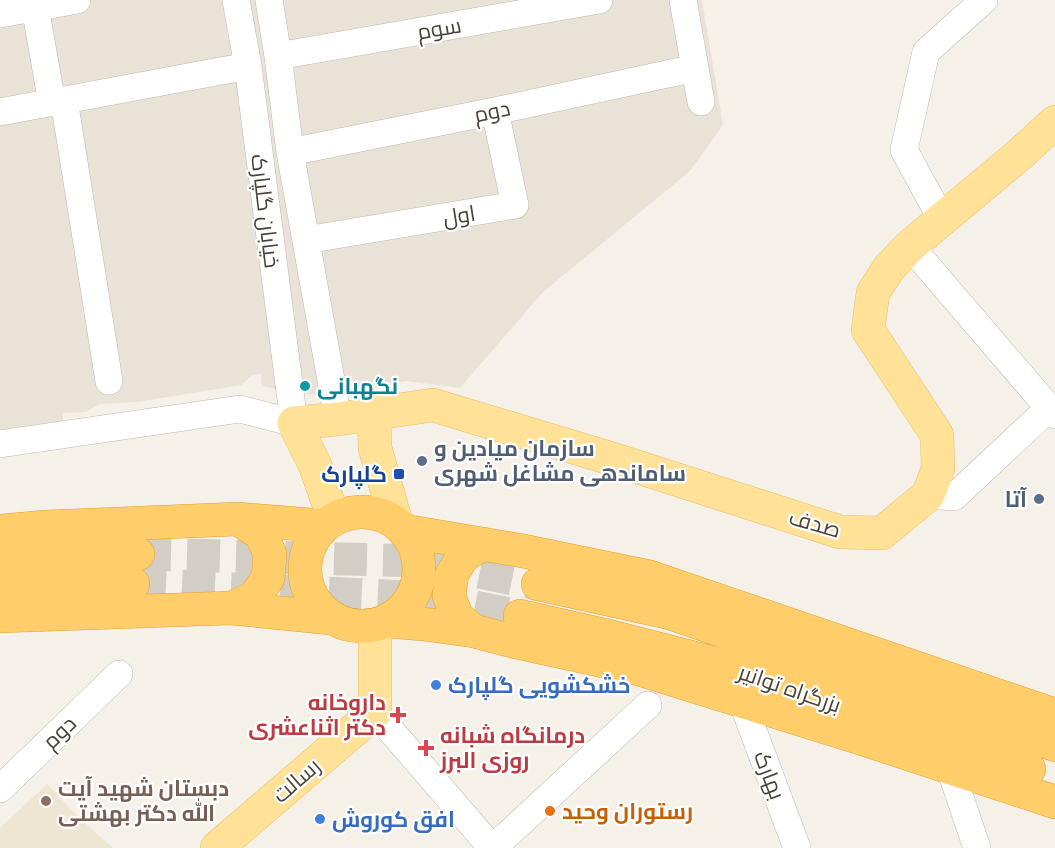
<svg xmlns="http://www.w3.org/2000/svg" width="1055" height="848" font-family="Cabin,Cairo,sans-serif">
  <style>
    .residential { fill: #e9e3d7 }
    .education { fill: #eee6d3 }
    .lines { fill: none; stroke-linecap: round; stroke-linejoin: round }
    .highway-tunnel { stroke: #d3cec5; stroke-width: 33; stroke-dasharray: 33 16; stroke-linecap: butt }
    .minor-casing { stroke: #c0b9ab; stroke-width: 28 }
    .major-casing { stroke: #e6bf65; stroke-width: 34 }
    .highway-casing { stroke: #e1a237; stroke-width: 34 }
    .minor { stroke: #fff; stroke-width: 27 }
    .major { stroke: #ffe198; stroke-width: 33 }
    .highway { stroke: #ffcd6a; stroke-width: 33 }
    .culture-dot { fill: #0f9aa8; stroke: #fff; stroke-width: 2 }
    .service-dot { fill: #5c6f8a; stroke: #fff; stroke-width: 2 }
    .transit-dot { fill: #1a4fb4; stroke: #fff; stroke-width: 2 }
    .shop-dot { fill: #3f7fe0; stroke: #fff; stroke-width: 2 }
    .health-dot { fill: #e0444e; stroke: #fff; stroke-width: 2 }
    .education-dot { fill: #8d6e63; stroke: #fff; stroke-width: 2 }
    .food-dot { fill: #e8710a; stroke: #fff; stroke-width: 2 }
    .labels { text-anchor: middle; stroke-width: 4.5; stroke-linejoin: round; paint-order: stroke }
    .street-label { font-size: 22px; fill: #494237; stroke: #fff }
    .culture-label { font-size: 22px; font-weight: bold; fill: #0d838f; stroke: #fff; text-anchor: start }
    .service-label { font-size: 22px; font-weight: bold; fill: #4e5e75; stroke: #fff; text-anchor: start }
    .transit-label { font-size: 22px; font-weight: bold; fill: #164399; stroke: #fff; text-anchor: end }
    .shop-label { font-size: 22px; font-weight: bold; fill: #366cbe; stroke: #fff; text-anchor: start }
    .health-label { font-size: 22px; font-weight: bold; fill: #be3a42; stroke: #fff; text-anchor: end }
    .education-label { font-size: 22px; font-weight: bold; fill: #785e54; stroke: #fff; text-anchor: start }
    .food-label { font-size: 22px; font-weight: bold; fill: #c56008; stroke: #fff; text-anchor: start }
  </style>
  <rect width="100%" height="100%" fill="#f5f1e9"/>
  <path class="residential" d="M0 0H702L723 125 690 171 542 293 460 388 406 381 347 392 318 395 294 393 262 386 261 374 252 375 241 385 137 402 99 404 86 412 63 413V421L0 432Z"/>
  <path class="education" d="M47 784 79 818 113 848H0V828Z"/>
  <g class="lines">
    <path class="highway-tunnel" d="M138 554 425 561 538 584
      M133 584 429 598 520 616"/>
    <defs>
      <path id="minor" d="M269 0 278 56 290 152 338 419
        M683 0 701 102
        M35 7 52 103
        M0 14 77 0
        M278 56 599 0
        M64 100 109 381
        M0 112 248 66
        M290 152 495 111 695 68
        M942 220 904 150 926 52 984 0
        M306 240 515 205 495 111
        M910 246 1055 415
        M0 444 240 409 294 423 248 66 236 0
        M928 495 954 497 1049 408
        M742 701 797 848
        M375 712 492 848
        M950 768 977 848
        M0 789 119 674
        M493 848 648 705"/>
      <path id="major" d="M374 414 375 448 396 522
        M334 519 315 465 294 423 338 419 433 405 619 461 840 532 882 533 928 495 938 469 937 435 868 330 873 293 889 268 910 246 1019 155 1055 122
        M217 848 375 712V626"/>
      <path id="highway" d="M305 569a57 57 0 1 1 114 0a57 57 0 1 1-114 0Z
        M0 531 45 527 238 519 324 526
        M405 531 518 550 650 577 1055 715
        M0 562 138 554
        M538 584 670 613 1055 745
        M0 590 133 584
        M231 608 254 598 268 578 270 554 261 534 238 519
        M0 616 231 608 331 618
        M520 616 604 635 737 669 1029 769
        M388 621 423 624 474 631 516 642 639 669 857 737 1055 802
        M474 631 457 617 449 596 452 574 464 555 484 544"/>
    </defs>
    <use href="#minor" class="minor-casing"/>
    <use href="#major" class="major-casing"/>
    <use href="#highway" class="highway-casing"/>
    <use href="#minor" class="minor"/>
    <use href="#major" class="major"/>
    <use href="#highway" class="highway"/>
  </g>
  <circle class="culture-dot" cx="305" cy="386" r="6"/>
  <g class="service-dot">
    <circle cx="422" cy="461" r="6"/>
    <circle cx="1039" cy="499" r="6"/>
  </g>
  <rect class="transit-dot" x="393" y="468" width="12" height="12" rx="3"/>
  <g class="shop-dot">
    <circle cx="436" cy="685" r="6"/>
    <circle cx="320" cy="819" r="6"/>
  </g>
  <g class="health-dot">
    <path d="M395 706h6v6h6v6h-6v6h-6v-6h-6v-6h6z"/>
    <path d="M423 739h6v6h6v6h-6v6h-6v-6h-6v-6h6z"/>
  </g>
  <circle class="education-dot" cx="46" cy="801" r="6"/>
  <circle class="food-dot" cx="550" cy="811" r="6"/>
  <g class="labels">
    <g class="street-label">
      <text transform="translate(439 28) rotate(-10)" y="8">سوم</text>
      <text transform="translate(492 111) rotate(-12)" y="8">دوم</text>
      <text transform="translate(266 211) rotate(83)" y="8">خیابان گلپارک</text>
      <text transform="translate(459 215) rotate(-9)" y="8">اول</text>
      <text transform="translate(815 523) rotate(16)" y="8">صدف</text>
      <text transform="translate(790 688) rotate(19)" y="8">بزرگراه توانیر</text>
      <text transform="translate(59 732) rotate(-44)" y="8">دوم</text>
      <text transform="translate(770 775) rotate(69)" y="8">بهارک</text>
      <text transform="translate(296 780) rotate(-41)" y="8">رسالت</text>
    </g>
    <g class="culture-label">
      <text x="317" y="394">نگهبانی</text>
    </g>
    <g class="service-label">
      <text x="434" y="456">سازمان میادین و<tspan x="434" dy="25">ساماندهی مشاغل شهری</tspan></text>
      <text x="1027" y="507" text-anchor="end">آتا</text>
    </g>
    <g class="transit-label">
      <text x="387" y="482">گلپارک</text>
    </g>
    <g class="shop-label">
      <text x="448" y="693">خشکشویی گلپارک</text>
      <text x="332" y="827">افق کوروش</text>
    </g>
    <g class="health-label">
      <text x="386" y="710">داروخانه<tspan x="386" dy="25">دکتر اثناعشری</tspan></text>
      <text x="440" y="743" text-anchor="start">درمانگاه شبانه<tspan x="440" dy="25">روزی البرز</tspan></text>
    </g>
    <g class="education-label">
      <text x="58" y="796">دبستان شهید آیت<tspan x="58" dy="25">الله دکتر بهشتی</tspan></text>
    </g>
    <g class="food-label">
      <text x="562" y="819">رستوران وحید</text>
    </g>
  </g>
</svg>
